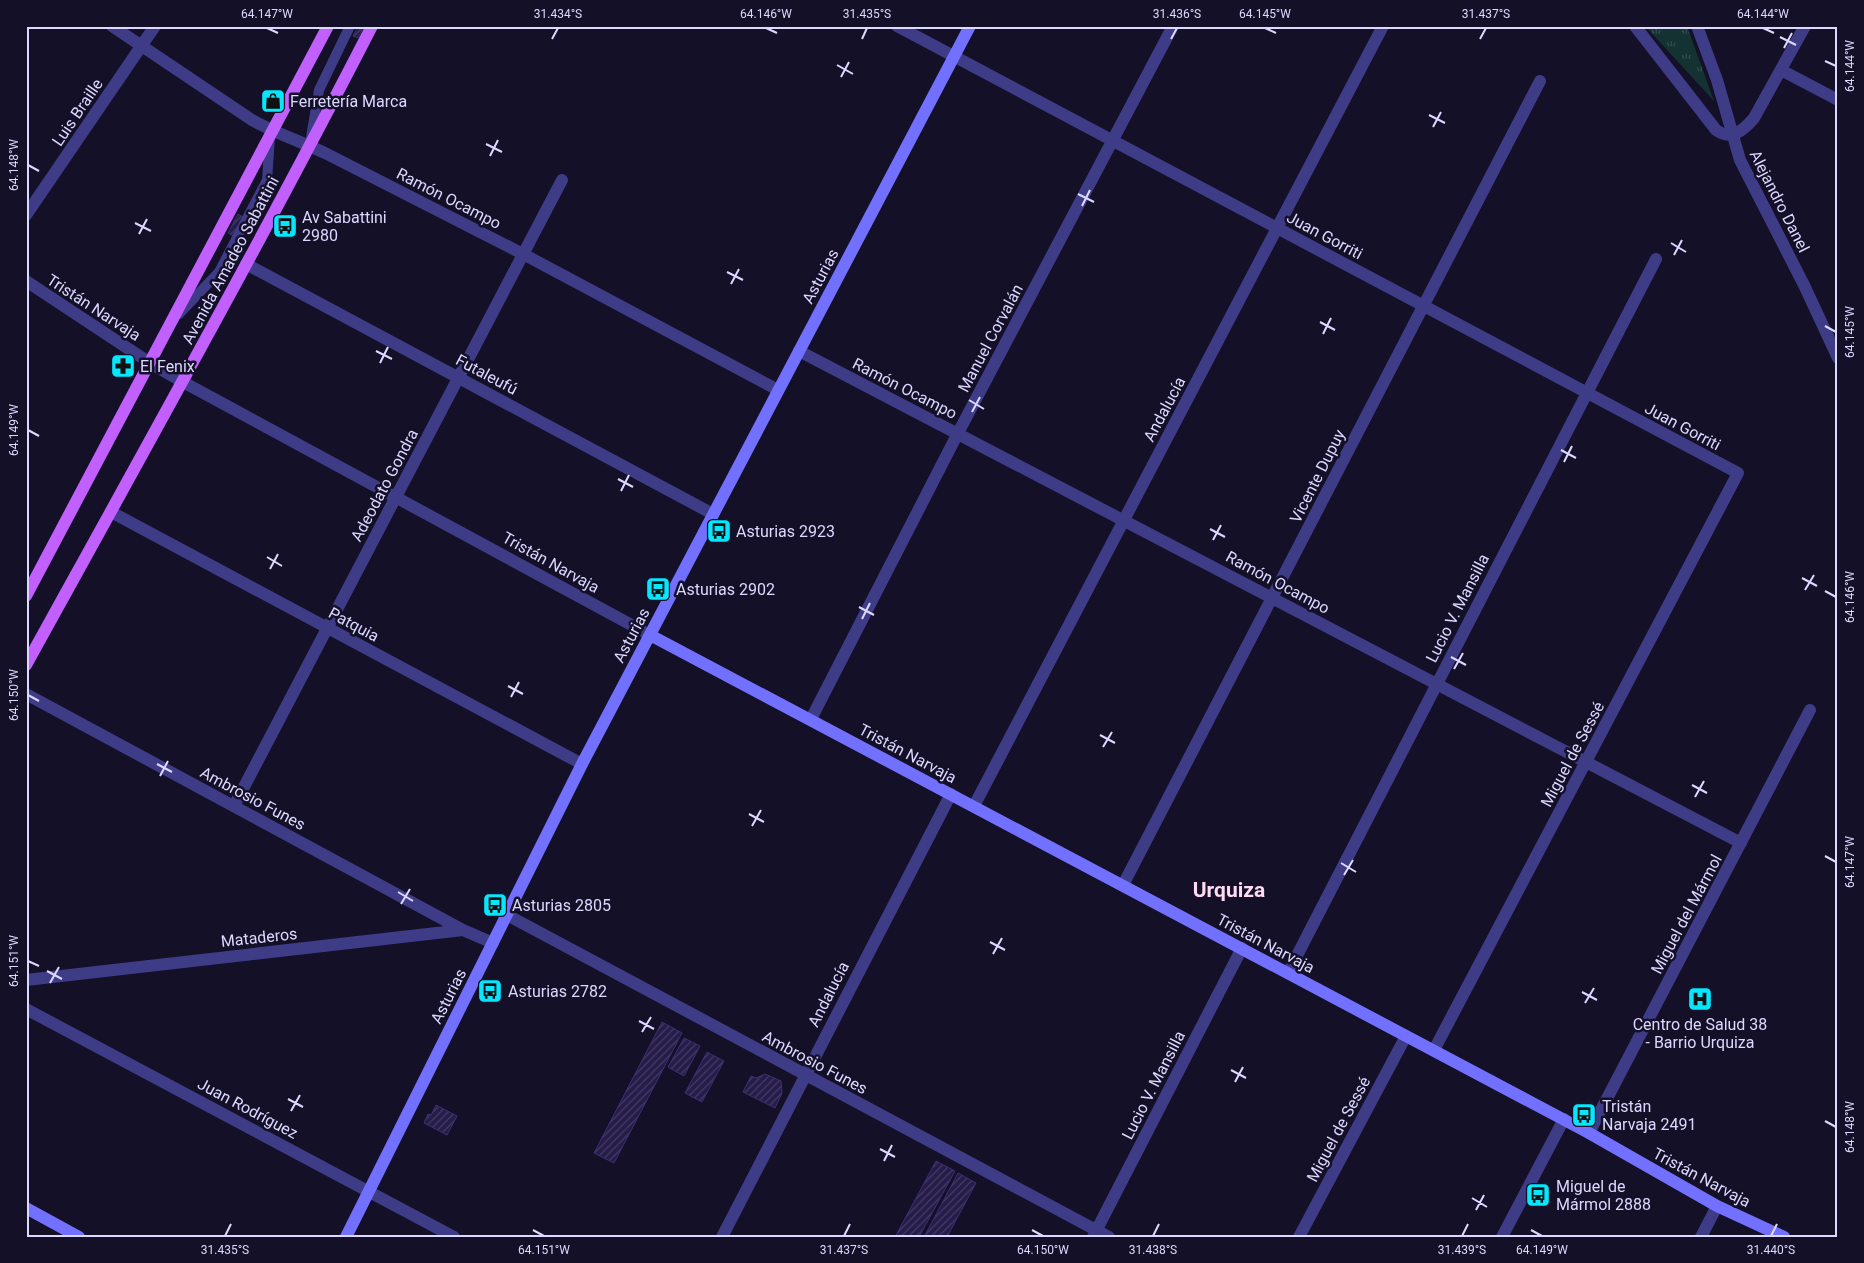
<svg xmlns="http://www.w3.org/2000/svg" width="1864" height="1263" font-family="Roboto,sans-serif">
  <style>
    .park { fill: url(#park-tufts) }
    .building { fill: url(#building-hatch); stroke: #3c2f75 }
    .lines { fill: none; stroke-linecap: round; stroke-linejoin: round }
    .lane { stroke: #3e3c87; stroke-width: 10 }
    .street { stroke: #3e3c87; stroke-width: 12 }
    .secondary { stroke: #7270fe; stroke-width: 12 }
    .primary { stroke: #c160fe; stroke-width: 12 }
    .ticks { fill: none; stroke: #dcd8ff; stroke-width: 2 }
    .labels { text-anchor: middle; stroke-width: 5; stroke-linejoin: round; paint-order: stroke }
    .poi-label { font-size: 16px; fill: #dcd8ff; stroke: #141028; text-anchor: start }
    .street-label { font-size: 16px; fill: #dcd8ff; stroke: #141028 }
    .district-label { font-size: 21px; font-weight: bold; fill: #ffdaf2; stroke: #141028 }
    .neatline { fill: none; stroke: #dcd8ff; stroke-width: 2 }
    .ticks-label { font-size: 12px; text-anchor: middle; fill: #dcd8ff }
  </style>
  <defs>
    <pattern id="park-tufts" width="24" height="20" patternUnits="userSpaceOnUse" patternTransform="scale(1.25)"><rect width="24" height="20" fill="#133231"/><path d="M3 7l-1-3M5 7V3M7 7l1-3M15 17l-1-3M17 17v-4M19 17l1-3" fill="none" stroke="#354f50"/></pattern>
    <pattern id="building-hatch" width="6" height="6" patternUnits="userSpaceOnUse" patternTransform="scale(1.25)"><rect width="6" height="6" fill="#251c49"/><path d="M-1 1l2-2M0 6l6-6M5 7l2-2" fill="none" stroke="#443c64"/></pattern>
  </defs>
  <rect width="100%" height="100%" fill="#141028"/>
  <path class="park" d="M1645 26H1687L1714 101Z"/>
  <path class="building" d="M358 26H364L358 38 353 36Z
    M238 214 243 217 233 236 228 233Z
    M662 1022 682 1033 614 1163 594 1153Z
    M684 1038 700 1046 684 1076 668 1067Z
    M707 1052 724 1061 702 1102 685 1093Z
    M765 1074 781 1081 782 1093 775 1108 743 1092 751 1076 756 1078Z
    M436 1105 457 1116 447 1135 424 1123 428 1114 431 1115Z
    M936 1161 955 1171 919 1237H895Z
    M958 1173 976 1183 947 1237H924Z"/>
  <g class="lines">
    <path class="lane" d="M311 137 319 90 350 26
      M179 314 219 272 267 180 270 137"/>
    <path class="street" d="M112 26 252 120C277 134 303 142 329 155L523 254 778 390
      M897 26 1738 473 1434 1050
      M1635 26 1716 130C1731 141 1743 131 1754 118L1805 26
      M1697 26 1717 80 1740 160 1804 285 1838 358
      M1781 70 1838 100
      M26 215 155 26
      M246 264 713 514
      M26 281 150 363 183 382 650 635
      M799 351 1741 843
      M111 512 582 764
      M26 694 463 930 493 943
      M811 719 958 433 1173 26
      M234 806 562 180
      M974 806 1383 26
      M1123 885 1540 81
      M507 915 1109 1237
      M1288 973 1656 259
      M26 980 463 930
      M26 1009 454 1237
      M1589 1133 1810 710
      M722 1237 951 794
      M1093 1237 1242 948
      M1299 1237 1406 1036
      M1502 1237 1564 1119
      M1701 1237 1717 1206"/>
    <path class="secondary" d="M650 635 1589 1133 1717 1206 1784 1237
      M26 1208 79 1237
      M346 1237 582 764 970 26"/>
    <path class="primary" d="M26 596 328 26
      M26 665C143 453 261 242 372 26"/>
  </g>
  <path class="ticks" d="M267 28 278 33M766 28 777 33M1265 28 1276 33M1763 28 1774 33M1780 37 1796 45M552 39 558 28M862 39 867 28M1171 39 1177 28M1480 39 1486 28M1784 48 1792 33M1825 61 1836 66M837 65 853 74M841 77 849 62M1429 115 1445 123M1433 127 1441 112M486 144 502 152M490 156 498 140M28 165 39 171M1078 194 1094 202M1082 206 1090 190M135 223 151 231M139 234 147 219M1671 243 1686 252M1674 255 1682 240M727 272 743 280M731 284 739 269M1320 322 1335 330M1825 326 1836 332M1323 334 1331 318M376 351 392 359M380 363 388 347M969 400 984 409M972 412 980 397M28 430 39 436M1561 450 1576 458M1564 462 1572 446M618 479 633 487M621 491 629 475M1210 529 1225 537M1213 540 1221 525M267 557 282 566M270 569 278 554M1802 578 1817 586M1805 590 1814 575M1825 591 1836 597M859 607 874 615M862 619 870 603M1451 657 1466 665M1454 669 1463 653M508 686 523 694M28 695 39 701M511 697 519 682M1100 735 1115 743M1103 747 1112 732M157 764 172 772M160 776 168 761M1692 785 1707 793M1695 797 1704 781M749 814 764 822M752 826 761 810M1825 856 1836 862M1341 863 1356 872M1344 875 1353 860M398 892 413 901M401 904 410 889M990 942 1005 950M993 954 1002 938M28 961 39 966M47 971 62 979M50 983 59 967M1582 992 1597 1000M1585 1003 1594 988M639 1021 654 1029M642 1032 651 1017M1231 1070 1246 1078M1235 1082 1243 1067M288 1099 303 1107M291 1111 300 1095M1825 1121 1836 1127M880 1149 895 1157M884 1161 892 1145M1472 1198 1487 1207M1476 1210 1484 1195M533 1230 544 1236M1032 1230 1043 1236M1531 1230 1542 1236M225 1236 231 1224M844 1236 850 1224M1153 1236 1159 1224M1462 1236 1468 1224M1771 1236 1777 1224"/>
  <defs>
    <symbol id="shop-square" viewBox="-11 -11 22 22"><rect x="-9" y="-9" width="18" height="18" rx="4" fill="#06e7fd" stroke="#141028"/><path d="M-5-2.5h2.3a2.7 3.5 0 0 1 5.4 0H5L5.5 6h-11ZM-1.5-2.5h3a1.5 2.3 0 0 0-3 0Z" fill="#111"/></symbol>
    <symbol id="bus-square" viewBox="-11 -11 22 22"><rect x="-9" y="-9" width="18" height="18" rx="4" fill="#06e7fd" stroke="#141028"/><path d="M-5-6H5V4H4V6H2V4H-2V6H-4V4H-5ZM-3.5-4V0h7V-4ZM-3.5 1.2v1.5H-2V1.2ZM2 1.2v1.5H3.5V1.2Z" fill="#111"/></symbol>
    <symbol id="pharmacy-square" viewBox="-11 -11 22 22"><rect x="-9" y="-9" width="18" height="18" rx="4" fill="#06e7fd" stroke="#141028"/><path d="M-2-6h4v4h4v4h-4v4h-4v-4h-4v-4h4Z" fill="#111"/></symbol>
    <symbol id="hospital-square" viewBox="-11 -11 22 22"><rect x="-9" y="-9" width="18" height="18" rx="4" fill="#06e7fd" stroke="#141028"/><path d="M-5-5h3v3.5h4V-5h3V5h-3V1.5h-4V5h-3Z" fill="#111"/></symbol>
  </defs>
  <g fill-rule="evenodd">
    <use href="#shop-square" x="259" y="87" width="28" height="28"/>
    <use href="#bus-square" x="271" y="212" width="28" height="28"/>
    <use href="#pharmacy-square" x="109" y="352" width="28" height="28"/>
    <use href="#bus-square" x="705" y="517" width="28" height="28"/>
    <use href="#bus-square" x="644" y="575" width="28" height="28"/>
    <use href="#bus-square" x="481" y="891" width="28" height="28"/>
    <use href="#bus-square" x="476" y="977" width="28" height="28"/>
    <use href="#hospital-square" x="1686" y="985" width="28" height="28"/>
    <use href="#bus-square" x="1570" y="1101" width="28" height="28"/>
    <use href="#bus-square" x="1524" y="1181" width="28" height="28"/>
  </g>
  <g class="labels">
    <g class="poi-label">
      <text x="290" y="107">Ferretería Marca</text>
      <text x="302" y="223">Av Sabattini<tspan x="302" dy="18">2980</tspan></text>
      <text x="140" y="372">El Fenix</text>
      <text x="736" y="537">Asturias 2923</text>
      <text x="676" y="595">Asturias 2902</text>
      <text x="512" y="911">Asturias 2805</text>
      <text x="508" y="997">Asturias 2782</text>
      <text x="1700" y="1030" text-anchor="middle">Centro de Salud 38<tspan x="1700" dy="18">- Barrio Urquiza</tspan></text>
      <text x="1602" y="1112">Tristán<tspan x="1602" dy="18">Narvaja 2491</tspan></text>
      <text x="1556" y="1192">Miguel de<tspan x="1556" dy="18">Mármol 2888</tspan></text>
    </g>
    <g class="street-label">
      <text transform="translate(77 112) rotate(-56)" y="6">Luis Braille</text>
      <text transform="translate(449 198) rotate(27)" y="6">Ramón Ocampo</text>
      <text transform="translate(1780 201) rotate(63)" y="6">Alejandro Danel</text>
      <text transform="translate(1325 235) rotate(28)" y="6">Juan Gorriti</text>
      <text transform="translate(230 260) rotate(-62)" y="6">Avenida Amadeo Sabattini</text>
      <text transform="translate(820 276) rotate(-62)" y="6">Asturias</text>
      <text transform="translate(94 307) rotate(33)" y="6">Tristán Narvaja</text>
      <text transform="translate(990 338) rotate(-62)" y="6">Manuel Corvalán</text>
      <text transform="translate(487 374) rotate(28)" y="6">Futaleufú</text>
      <text transform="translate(905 388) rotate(27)" y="6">Ramón Ocampo</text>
      <text transform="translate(1164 409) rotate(-62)" y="6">Andalucía</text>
      <text transform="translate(1683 426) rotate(28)" y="6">Juan Gorriti</text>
      <text transform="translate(1317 476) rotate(-63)" y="6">Vicente Dupuy</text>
      <text transform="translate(384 485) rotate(-62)" y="6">Adeodato Gondra</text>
      <text transform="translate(551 562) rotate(29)" y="6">Tristán Narvaja</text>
      <text transform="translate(1278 582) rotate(28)" y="6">Ramón Ocampo</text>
      <text transform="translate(1457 608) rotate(-63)" y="6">Lucio V. Mansilla</text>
      <text transform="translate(354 624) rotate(28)" y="6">Patquia</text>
      <text transform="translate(631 635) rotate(-62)" y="6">Asturias</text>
      <text transform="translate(908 753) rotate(28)" y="6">Tristán Narvaja</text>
      <text transform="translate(1572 754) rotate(-62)" y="6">Miguel de Sessé</text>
      <text transform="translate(253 798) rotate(28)" y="6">Ambrosio Funes</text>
      <text transform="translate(1686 914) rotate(-62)" y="6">Miguel del Mármol</text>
      <text transform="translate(259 937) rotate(-6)" y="6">Mataderos</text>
      <text transform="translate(1266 943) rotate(28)" y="6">Tristán Narvaja</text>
      <text transform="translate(828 994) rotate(-63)" y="6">Andalucía</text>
      <text transform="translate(448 996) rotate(-63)" y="6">Asturias</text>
      <text transform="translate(815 1062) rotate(28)" y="6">Ambrosio Funes</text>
      <text transform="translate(1153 1085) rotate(-63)" y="6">Lucio V. Mansilla</text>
      <text transform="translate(248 1108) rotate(28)" y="6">Juan Rodríguez</text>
      <text transform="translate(1338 1129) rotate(-62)" y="6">Miguel de Sessé</text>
      <text transform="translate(1702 1177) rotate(28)" y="6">Tristán Narvaja</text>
    </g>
    <g class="district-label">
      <text x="1229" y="897">Urquiza</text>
    </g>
  </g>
  <rect width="1864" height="1263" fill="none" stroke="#141028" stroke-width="55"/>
  <rect x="28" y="28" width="1808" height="1208" class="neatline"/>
  <g class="ticks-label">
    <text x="267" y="18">64.147°W</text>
    <text x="558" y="18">31.434°S</text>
    <text x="766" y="18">64.146°W</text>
    <text x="867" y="18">31.435°S</text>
    <text x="1177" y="18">31.436°S</text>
    <text x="1265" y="18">64.145°W</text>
    <text x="1486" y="18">31.437°S</text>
    <text x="1763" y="18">64.144°W</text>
    <text transform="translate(1850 66) rotate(-90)" y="4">64.144°W</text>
    <text transform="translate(14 165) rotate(-90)" y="4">64.148°W</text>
    <text transform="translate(1850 332) rotate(-90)" y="4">64.145°W</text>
    <text transform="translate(14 430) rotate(-90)" y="4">64.149°W</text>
    <text transform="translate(1850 597) rotate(-90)" y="4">64.146°W</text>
    <text transform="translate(14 695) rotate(-90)" y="4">64.150°W</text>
    <text transform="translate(1850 862) rotate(-90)" y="4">64.147°W</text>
    <text transform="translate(14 961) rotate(-90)" y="4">64.151°W</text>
    <text transform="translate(1850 1127) rotate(-90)" y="4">64.148°W</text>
    <text x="225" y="1254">31.435°S</text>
    <text x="544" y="1254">64.151°W</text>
    <text x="844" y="1254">31.437°S</text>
    <text x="1043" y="1254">64.150°W</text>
    <text x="1153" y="1254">31.438°S</text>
    <text x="1462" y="1254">31.439°S</text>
    <text x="1542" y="1254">64.149°W</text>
    <text x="1771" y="1254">31.440°S</text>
  </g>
</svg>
